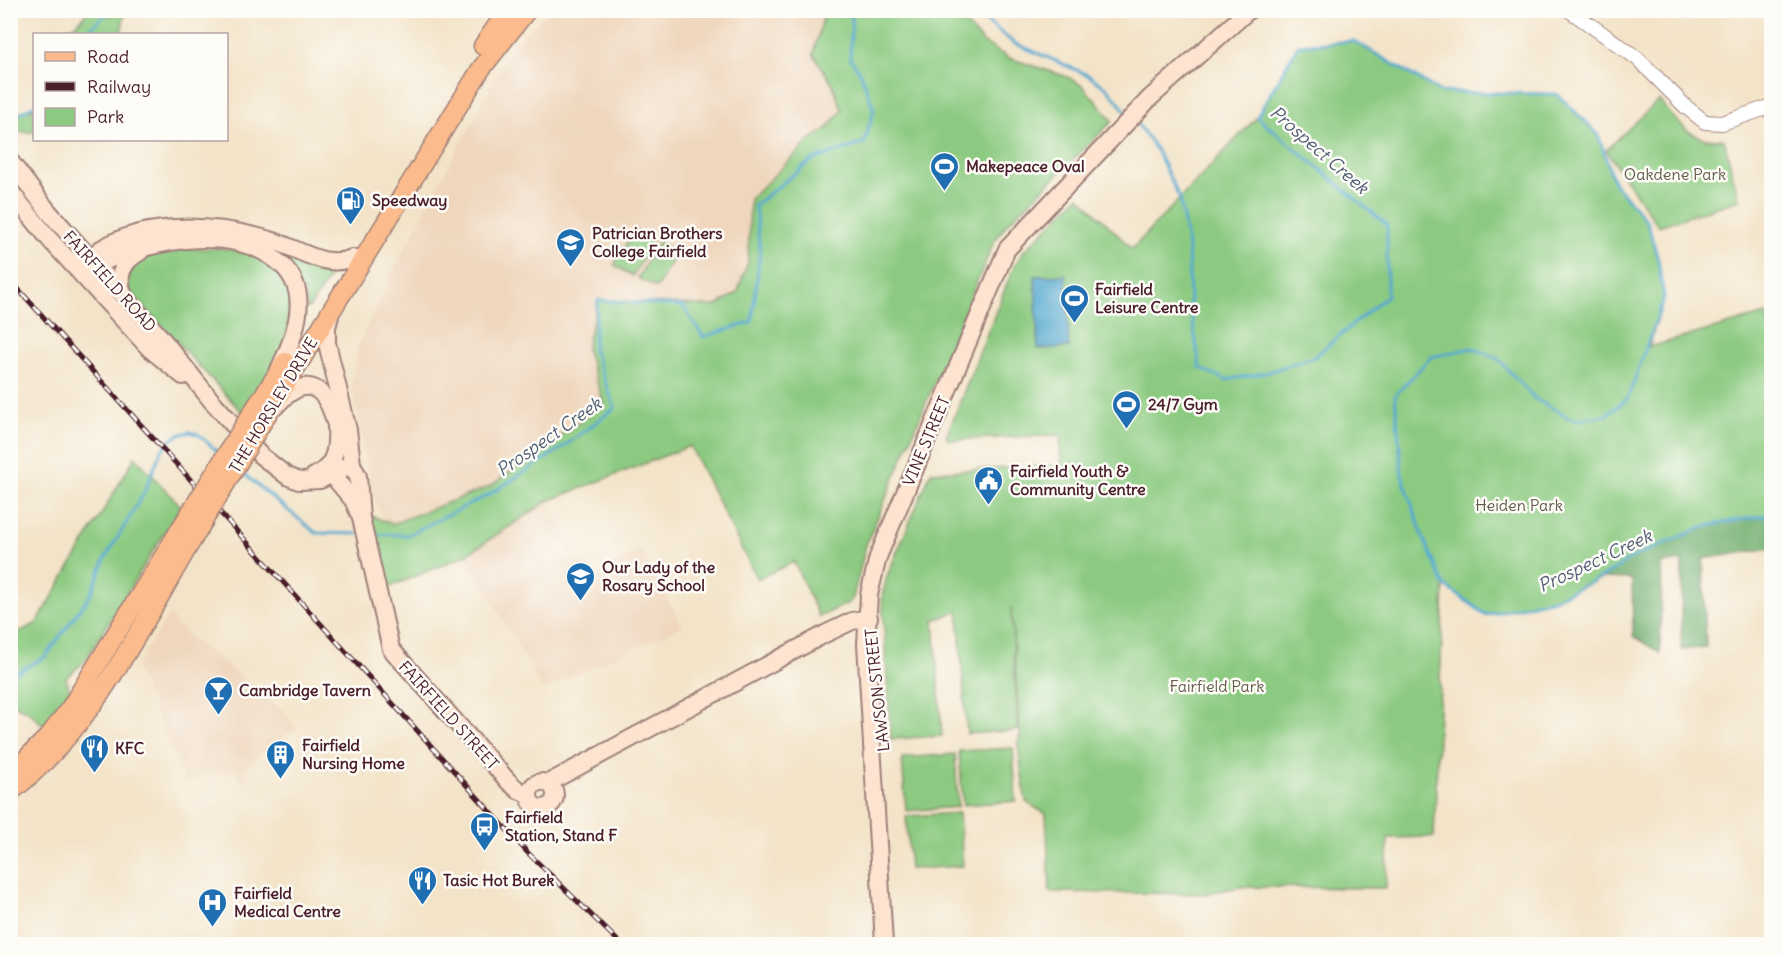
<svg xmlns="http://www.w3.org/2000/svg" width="1782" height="955" font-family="Delius,sans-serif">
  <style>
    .built { fill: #efd6bc }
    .green { fill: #8bca80; stroke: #6a7456; stroke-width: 1.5 }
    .forest { fill: #70ae6e; stroke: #5d664c; stroke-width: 1.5 }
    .water { fill: #53a7cf; stroke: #4e637d; stroke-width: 1.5 }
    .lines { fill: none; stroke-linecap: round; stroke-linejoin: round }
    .stream { stroke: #53a7cf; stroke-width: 3 }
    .tertiary-casing { stroke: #9e817a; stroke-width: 16 }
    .secondary-casing { stroke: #9e817a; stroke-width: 20 }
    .primary-casing { stroke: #9e817a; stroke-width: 21 }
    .tertiary { stroke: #fff; stroke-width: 14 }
    .secondary { stroke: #fde4d1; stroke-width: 16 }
    .primary { stroke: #fbbb8c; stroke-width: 18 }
    .rail-casing { stroke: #4a1f2b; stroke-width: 5 }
    .rail { stroke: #fdfcf7; stroke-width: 3; stroke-dasharray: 9; stroke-linecap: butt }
    .primary-bridge-casing { stroke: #9e817a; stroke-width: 21; stroke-linecap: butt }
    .primary-bridge { stroke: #fbbb8c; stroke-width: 18 }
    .labels { text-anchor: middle; stroke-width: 5; stroke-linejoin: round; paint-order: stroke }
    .poi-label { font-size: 16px; font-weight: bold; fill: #4a1f2b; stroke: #fdfcf7; text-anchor: start }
    .park-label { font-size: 16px; fill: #615b49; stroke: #fdfcf7 }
    .street-label { font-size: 16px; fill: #4a1f2b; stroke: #fdfcf7 }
    .water-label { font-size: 18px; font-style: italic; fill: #4e5c75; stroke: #fdfcf7 }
  </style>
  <rect width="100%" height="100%" fill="#fdfcf7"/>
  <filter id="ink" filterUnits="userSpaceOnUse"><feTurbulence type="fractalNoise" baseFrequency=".0167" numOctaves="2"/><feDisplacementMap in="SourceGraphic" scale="12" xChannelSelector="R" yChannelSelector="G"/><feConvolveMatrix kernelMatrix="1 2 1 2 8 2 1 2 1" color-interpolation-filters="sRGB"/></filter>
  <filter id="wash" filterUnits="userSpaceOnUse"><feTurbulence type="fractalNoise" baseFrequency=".008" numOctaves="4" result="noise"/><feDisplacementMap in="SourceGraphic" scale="24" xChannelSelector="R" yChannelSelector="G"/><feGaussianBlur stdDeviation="1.35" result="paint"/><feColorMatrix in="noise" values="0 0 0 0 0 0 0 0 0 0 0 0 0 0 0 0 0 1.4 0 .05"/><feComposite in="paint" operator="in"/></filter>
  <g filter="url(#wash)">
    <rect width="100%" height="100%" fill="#f3e3c8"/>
    <path class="built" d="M550 10 825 11 813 54 832 83 842 110 827 129 811 139 750 199 748 262 737 293 716 306H683L586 348 604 404 489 487 388 525 377 507 364 454 351 383 358 346 392 273 503 63 518 41Z
      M548 501 590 577 641 549 682 626 543 690 466 555Z
      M170 615 176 625 284 711 297 729 268 746 244 772 247 779 241 782 233 766 227 771 205 775 186 784 136 668 141 657Z"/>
    <path class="green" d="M89 11H105L107 16 125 11 121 34H47L74 26Z
      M825 11H953L984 43 1009 58 1068 77 1083 86 1113 121 1005 226 994 242 866 545 853 598 847 604 819 617 794 562 757 579 690 446 548 501 466 555 380 591 364 513 392 524 489 487 604 404 586 348 598 300 716 306 737 293 748 262 750 199 811 139 827 129 842 110 832 83 813 54Z
      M1354 41 1441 92 1557 94 1598 134 1614 183 1647 221 1658 259 1664 298 1649 347 1766 314 1772 332 1771 514 1706 526 1637 555 1600 579 1554 599 1486 615 1444 585 1434 837 1388 838 1386 888 1239 887 1204 894 1050 892 1046 814 1026 802 1018 745 1020 734 1011 607 1018 730 967 734 958 611 934 620 942 736 891 739 882 596 887 576 931 472 1061 465 1060 435 949 440 946 437 1014 266 1024 251 1079 196 1132 249 1257 117 1298 45Z
      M1659 100C1677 122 1693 144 1724 139L1739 200 1658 226 1606 150Z
      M34 108V132H11V115Z
      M635 230 653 241 633 276 614 265Z
      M658 242 677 252 657 288 638 278Z
      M259 243 335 268 310 307 307 308 305 292Z
      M220 248 250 253 288 276C303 326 271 374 243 413L128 290C124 244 188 250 220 248Z
      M135 457 181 506 84 662 66 678 70 691 44 726 28 711 11 703V636L37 623Z
      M1013 748 1016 801 963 805 959 751Z
      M955 754 958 807 906 811 902 758Z
      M959 813 963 866 910 869 906 816Z"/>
    <path class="forest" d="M1771 514V548L1703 559 1706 647 1681 650 1682 561 1662 564 1660 653 1633 636 1632 579 1600 578 1637 555 1706 526Z"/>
    <path class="water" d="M1066 275 1069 347 1038 349 1035 276Z"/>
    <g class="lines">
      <path class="stream" d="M972 10 1014 43 1088 75 1108 89 1127 113
        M85 34 110 10
        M10 119 34 105
        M1136 122 1156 149 1180 199 1188 247 1190 304 1200 368 1226 380 1265 373 1314 357 1387 296V225L1257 117 1298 45 1354 41 1441 92 1557 94 1598 134 1614 183 1647 221 1658 259 1664 298 1628 398 1607 415 1574 420 1535 399 1497 358 1472 348 1431 357 1395 395 1402 475 1423 537 1444 585 1486 615 1554 599 1600 578 1637 555 1706 526 1772 514
        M240 471 316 533 358 534
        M371 534 408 535 490 494 562 448 615 408 593 349 598 300 683 306 703 337 752 322 760 252 755 205 812 160 864 143 874 110 861 74 850 58 852 10
        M10 676 45 657 91 594 105 559 145 491 161 451 171 440 178 435 190 432 198 434 219 453"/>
    </g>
  </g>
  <g filter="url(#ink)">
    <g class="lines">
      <defs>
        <path id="tertiary" d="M1569 10 1637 58 1686 107 1705 122 1722 123 1772 106"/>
        <path id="secondary" d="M10 161 48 211 163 340 211 400 260 455 287 476 299 481 320 480 338 471
          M10 191 50 240 150 349 183 376
          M69 260C93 273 106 258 129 252 175 238 235 229 276 260 316 289 294 337 278 372
          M89 282C81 265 88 258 101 249 148 219 218 225 270 240 297 247 324 270 352 258
          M124 296C116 276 122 262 140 252
          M330 316 327 327V343L348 430 352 464 356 472
          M275 407C306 373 325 384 336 425
          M314 476C337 466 337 446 336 424
          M361 518 353 500 337 481V473L343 467 352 468 358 476 361 518 391 649 508 781 518 790 529 794
          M529 795a13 13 0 1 1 26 0a13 13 0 1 1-26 0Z
          M548 783 827 633 852 621 869 618
          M884 944 866 644 869 595 878 557 1007 249 1150 98 1249 10"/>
        <path id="primary" d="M483 46 508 10
          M247 421 285 362
          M263 421 481 69 527 10
          M10 775 50 735 71 707 181 528
          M10 792C92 730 141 626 192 540"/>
      </defs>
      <use href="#tertiary" class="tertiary-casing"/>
      <use href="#secondary" class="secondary-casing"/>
      <use href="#primary" class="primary-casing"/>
      <use href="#tertiary" class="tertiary"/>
      <use href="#secondary" class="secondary"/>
      <use href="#primary" class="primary"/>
      <defs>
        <path id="rail" d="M10 280 527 852 621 944"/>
      </defs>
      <use href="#rail" class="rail-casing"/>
      <use href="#rail" class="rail"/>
      <defs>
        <path id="primary-bridge" d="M181 528 247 421
          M192 540 263 421"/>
      </defs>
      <use href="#primary-bridge" class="primary-bridge-casing"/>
      <use href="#primary-bridge" class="primary-bridge"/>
    </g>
  </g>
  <defs>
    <symbol id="stadium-pin" viewBox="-11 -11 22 30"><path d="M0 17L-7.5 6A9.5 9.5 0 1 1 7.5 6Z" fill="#1f6fb2" stroke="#fdfcf7"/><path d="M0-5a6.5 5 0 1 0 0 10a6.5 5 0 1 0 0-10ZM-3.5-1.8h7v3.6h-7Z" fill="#fff"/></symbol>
    <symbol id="fuel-pin" viewBox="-11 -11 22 30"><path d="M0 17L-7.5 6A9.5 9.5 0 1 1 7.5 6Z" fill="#1f6fb2" stroke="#fdfcf7"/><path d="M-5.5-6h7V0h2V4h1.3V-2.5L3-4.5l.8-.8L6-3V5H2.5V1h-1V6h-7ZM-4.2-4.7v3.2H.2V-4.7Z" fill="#fff"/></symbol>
    <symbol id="school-pin" viewBox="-11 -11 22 30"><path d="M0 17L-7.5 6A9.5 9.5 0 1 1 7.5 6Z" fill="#1f6fb2" stroke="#fdfcf7"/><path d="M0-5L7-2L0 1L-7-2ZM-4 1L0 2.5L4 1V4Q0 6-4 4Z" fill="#fff"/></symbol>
    <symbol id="civic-pin" viewBox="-11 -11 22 30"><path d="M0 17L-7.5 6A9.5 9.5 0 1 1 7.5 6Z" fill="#1f6fb2" stroke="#fdfcf7"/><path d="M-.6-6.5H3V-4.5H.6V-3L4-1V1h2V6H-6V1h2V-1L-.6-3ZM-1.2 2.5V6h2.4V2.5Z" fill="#fff"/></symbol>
    <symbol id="bar-pin" viewBox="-11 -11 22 30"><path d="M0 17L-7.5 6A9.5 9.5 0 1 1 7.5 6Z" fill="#1f6fb2" stroke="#fdfcf7"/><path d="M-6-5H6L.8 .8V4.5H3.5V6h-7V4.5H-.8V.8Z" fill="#fff"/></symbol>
    <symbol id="restaurant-pin" viewBox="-11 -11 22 30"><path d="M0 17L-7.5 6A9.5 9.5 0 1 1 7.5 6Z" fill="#1f6fb2" stroke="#fdfcf7"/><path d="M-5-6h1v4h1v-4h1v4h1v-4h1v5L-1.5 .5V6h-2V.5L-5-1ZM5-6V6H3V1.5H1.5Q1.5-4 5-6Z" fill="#fff"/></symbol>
    <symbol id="building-pin" viewBox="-11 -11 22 30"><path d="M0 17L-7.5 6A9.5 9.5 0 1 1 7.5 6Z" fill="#1f6fb2" stroke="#fdfcf7"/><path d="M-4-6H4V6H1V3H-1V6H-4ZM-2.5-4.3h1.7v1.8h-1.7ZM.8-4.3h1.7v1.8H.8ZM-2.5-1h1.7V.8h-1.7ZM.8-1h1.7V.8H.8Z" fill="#fff"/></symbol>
    <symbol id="bus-pin" viewBox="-11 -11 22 30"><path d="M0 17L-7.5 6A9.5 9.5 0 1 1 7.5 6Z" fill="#1f6fb2" stroke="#fdfcf7"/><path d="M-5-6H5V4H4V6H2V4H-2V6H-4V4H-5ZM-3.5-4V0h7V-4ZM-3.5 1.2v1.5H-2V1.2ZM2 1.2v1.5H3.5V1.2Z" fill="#fff"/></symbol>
    <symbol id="hospital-pin" viewBox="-11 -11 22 30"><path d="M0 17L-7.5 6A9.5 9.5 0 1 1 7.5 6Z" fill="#1f6fb2" stroke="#fdfcf7"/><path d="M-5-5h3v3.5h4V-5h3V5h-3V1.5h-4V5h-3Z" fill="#fff"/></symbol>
  </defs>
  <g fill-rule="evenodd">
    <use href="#stadium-pin" x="928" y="150" width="33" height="45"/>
    <use href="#fuel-pin" x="334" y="184" width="33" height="45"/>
    <use href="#school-pin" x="554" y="226" width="33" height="45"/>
    <use href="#stadium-pin" x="1058" y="282" width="33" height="45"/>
    <use href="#stadium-pin" x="1110" y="388" width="33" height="45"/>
    <use href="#civic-pin" x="972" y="464" width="33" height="45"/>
    <use href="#school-pin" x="564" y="560" width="33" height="45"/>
    <use href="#bar-pin" x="202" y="674" width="33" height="45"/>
    <use href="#restaurant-pin" x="78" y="732" width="33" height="45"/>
    <use href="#building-pin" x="264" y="738" width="33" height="45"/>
    <use href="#bus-pin" x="468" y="810" width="33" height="45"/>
    <use href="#restaurant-pin" x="406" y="864" width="33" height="45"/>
    <use href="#hospital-pin" x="196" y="886" width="33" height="45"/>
  </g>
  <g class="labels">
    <g class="poi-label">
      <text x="966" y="172">Makepeace Oval</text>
      <text x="372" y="206">Speedway</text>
      <text x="592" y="239">Patrician Brothers<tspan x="592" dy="18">College Fairfield</tspan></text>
      <text x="1095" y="295">Fairfield<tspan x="1095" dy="18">Leisure Centre</tspan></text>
      <text x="1148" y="410">24/7 Gym</text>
      <text x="1010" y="477">Fairfield Youth &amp;<tspan x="1010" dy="18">Community Centre</tspan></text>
      <text x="602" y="573">Our Lady of the<tspan x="602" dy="18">Rosary School</tspan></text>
      <text x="239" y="696">Cambridge Tavern</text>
      <text x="302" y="751">Fairfield<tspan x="302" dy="18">Nursing Home</tspan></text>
      <text x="115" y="754">KFC</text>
      <text x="505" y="823">Fairfield<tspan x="505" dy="18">Station, Stand F</tspan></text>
      <text x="443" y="886">Tasic Hot Burek</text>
      <text x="234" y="899">Fairfield<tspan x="234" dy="18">Medical Centre</tspan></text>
    </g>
    <g class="park-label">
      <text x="1675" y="180">Oakdene Park</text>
      <text x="1519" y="511">Heiden Park</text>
      <text x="1217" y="692">Fairfield Park</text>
    </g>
    <g class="street-label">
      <text transform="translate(110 281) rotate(48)" y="6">FAIRFIELD ROAD</text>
      <text transform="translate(273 405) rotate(-59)" y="6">THE HORSLEY DRIVE</text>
      <text transform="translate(926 441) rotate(-67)" y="6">VINE STREET</text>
      <text transform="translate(877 690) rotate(-96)" y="6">LAWSON STREET</text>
      <text transform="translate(449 715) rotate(48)" y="6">FAIRFIELD STREET</text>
    </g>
    <g class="water-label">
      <text transform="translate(1319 150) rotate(41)" y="6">Prospect Creek</text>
      <text transform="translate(549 437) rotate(-35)" y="6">Prospect Creek</text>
      <text transform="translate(1595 561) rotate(-25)" y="6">Prospect Creek</text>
    </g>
  </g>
  <rect width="1782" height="955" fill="none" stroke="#fdfcf7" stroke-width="36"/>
  <rect x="33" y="33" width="195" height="108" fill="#fdfcf7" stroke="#b5a4a5" stroke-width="1.5"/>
  <rect x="45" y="52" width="30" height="9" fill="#fbbb8c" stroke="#b5a4a5" stroke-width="1.5"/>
  <text x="87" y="63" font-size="18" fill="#4a1f2b">Road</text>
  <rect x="45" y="82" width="30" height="9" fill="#4a1f2b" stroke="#b5a4a5" stroke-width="1.5"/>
  <text x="87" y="93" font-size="18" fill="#4a1f2b">Railway</text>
  <rect x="45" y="108" width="30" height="18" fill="#8bca80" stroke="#b5a4a5" stroke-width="1.5"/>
  <text x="87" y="123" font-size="18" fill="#4a1f2b">Park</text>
</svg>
